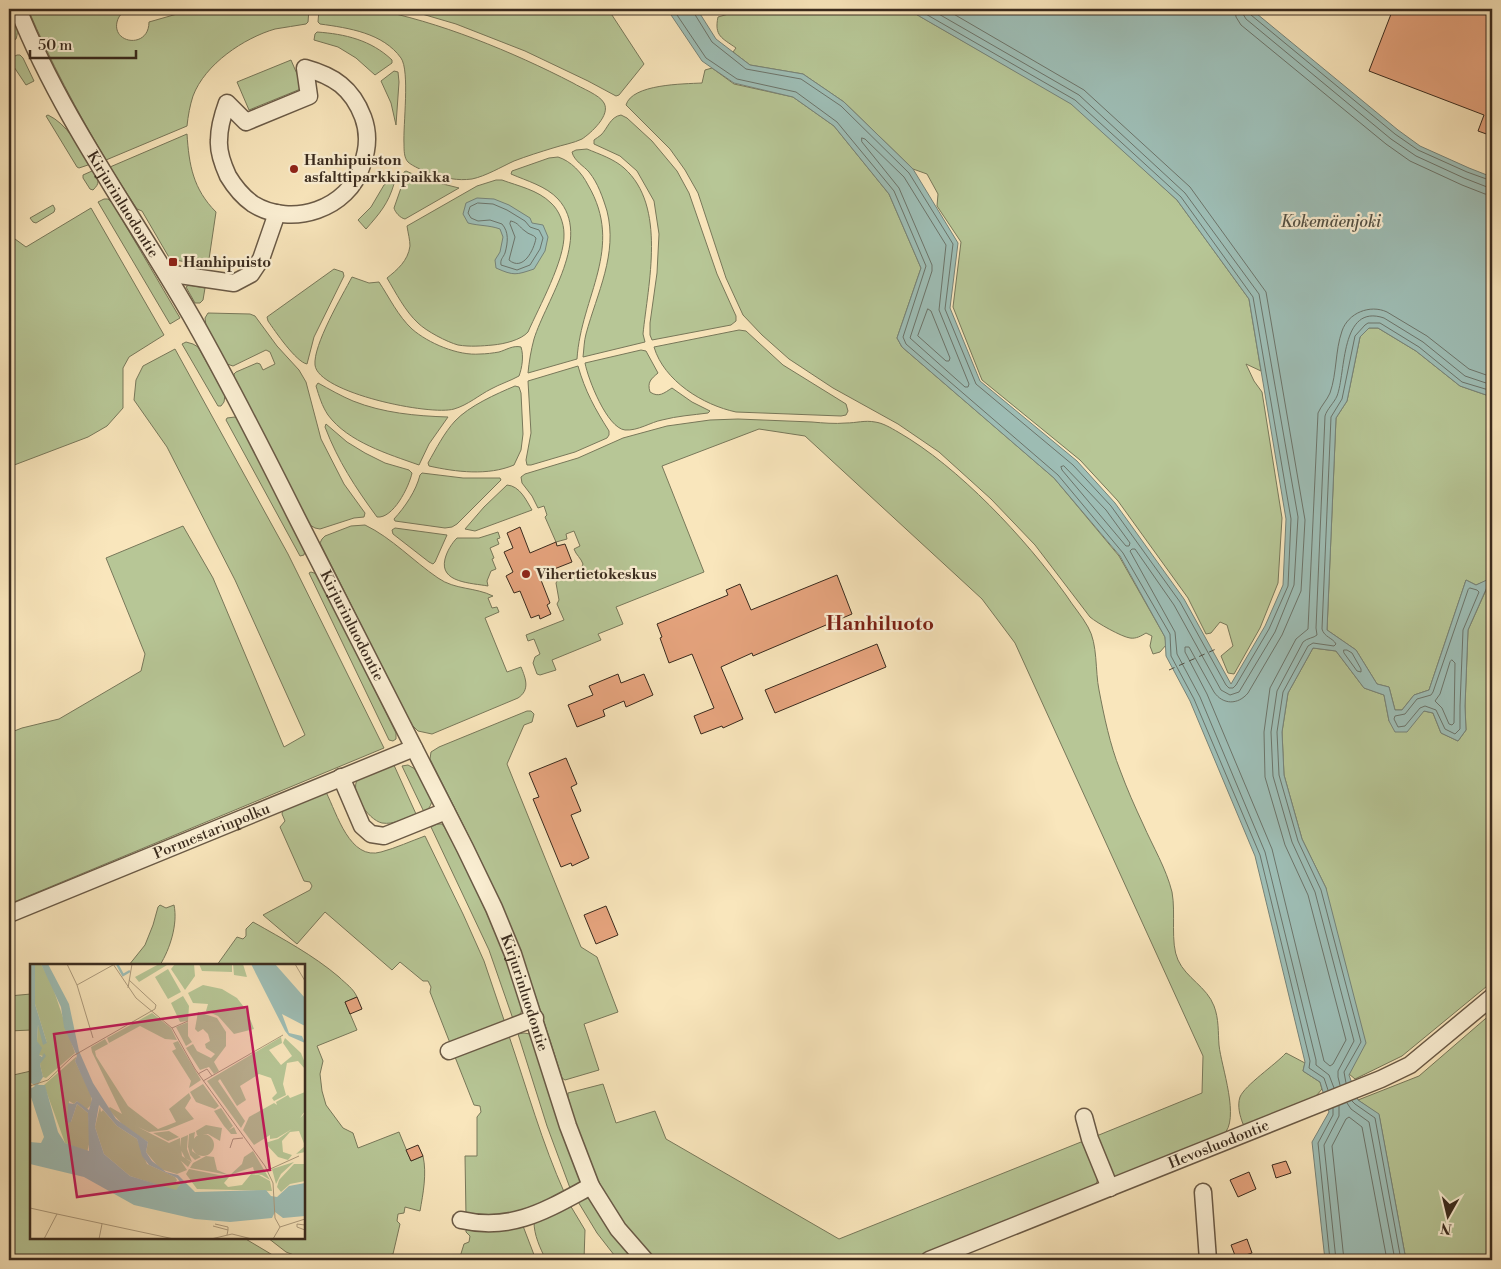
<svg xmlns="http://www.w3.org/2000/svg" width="1501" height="1269" font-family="'Libre Bodoni',serif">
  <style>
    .green { fill: #b7c696; stroke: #78785a }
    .water { fill: #9ebeb6; stroke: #768379 }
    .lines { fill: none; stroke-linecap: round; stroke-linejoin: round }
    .shore { stroke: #6c746a; stroke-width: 1 }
    .ferry { stroke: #535044; stroke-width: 1; stroke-dasharray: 6 5; stroke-linecap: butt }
    .building { fill: #e6a47e; stroke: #3a2b1e }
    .minor-casing { stroke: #6a5a46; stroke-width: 19 }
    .minor { stroke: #fbefd3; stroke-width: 16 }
    .poi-dot { fill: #8f2418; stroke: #fbefd3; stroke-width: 2 }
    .labels { text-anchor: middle; stroke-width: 4.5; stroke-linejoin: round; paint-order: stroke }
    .poi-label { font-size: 15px; font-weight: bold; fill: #3a2b1e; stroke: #fbefd3; text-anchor: start }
    .street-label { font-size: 15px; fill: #3a2b1e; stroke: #fbefd3 }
    .water-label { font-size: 16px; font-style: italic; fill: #535044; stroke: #fbefd3 }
    .district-label { font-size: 20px; font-weight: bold; fill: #7a1f14; stroke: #fbefd3 }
    .inset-river { fill: none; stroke: #9ebeb6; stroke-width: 2.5 }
    .inset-road { fill: none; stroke: #ad9b7d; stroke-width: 1 }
    .view { fill: #c2185b; fill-opacity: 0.15; stroke: #c2185b; stroke-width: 2.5 }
    .inset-edge { fill: none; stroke: #3a2b1e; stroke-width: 2.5 }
  </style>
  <rect width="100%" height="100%" fill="#f9e6bc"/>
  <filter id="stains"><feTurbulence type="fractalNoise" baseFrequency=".004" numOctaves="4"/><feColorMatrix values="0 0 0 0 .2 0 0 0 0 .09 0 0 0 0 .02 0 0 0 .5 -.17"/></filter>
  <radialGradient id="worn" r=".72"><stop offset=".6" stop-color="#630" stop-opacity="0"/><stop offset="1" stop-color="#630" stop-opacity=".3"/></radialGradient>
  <path class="green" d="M28 9H131C124 11 119 14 117 22 112 44 149 49 149 22L177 14 212 9H309L308 22 306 24C296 26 285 27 275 29 244 38 205 64 193 96 190 105 188 116 187 126L106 160C77 111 50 61 28 9Z
    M319 9C336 9 355 6 372 9 438 21 513 52 573 83 581 88 600 95 604 103 611 115 591 133 582 139 574 143 562 145 553 148 540 152 527 156 514 161 501 167 486 176 472 179 457 181 446 178 432 174 426 172 412 166 408 162 404 158 404 150 404 144 403 125 410 71 401 58 383 33 349 28 320 24L318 22Z
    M405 9H608L644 64 619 95 616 96 588 81 525 51 456 24Z
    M745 9H907L1071 103 1177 200 1249 299 1261 371 1246 364 1254 381 1262 392 1282 518 1278 583 1260 628 1234 674 1228 673 1221 656 1233 646 1227 625 1220 622 1211 633 1206 634 1188 598 1118 501 1080 460 982 380 953 307 961 242 937 206 938 194 927 174 913 169 844 102 803 74 750 65 733 52 736 48C722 38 714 36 718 17L739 11 747 13Z
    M9 17C17 23 19 30 16 39L9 43Z
    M317 32C345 34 371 40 392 60V63L375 75 356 58 338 47 314 40 315 34Z
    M17 55H20L23 58 34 81 26 85 12 64 11 58Z
    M291 60 303 88 249 110 237 82Z
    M712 68 734 84 793 97 834 126 889 194 921 268 897 338 902 347 1054 478 1119 556 1165 637 1166 645 1160 652 1153 654 1150 646 1152 636 1146 633C1141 636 1136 639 1130 638 1122 637 1097 623 1090 617L1035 545 991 499 939 452 898 424 833 388 789 359 762 335 743 315 726 278 698 193 685 170 670 149 626 105C632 84 683 84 702 83L705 70Z
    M394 71 398 72 399 82 396 125 391 103 381 81Z
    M48 115C67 124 78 145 89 163L88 165 79 168 77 167 46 116Z
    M621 115 627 118 652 141 677 171 689 193 717 274 736 316V321L731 325 652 340 650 335V323L657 273 659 234 654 201 637 171 620 156 594 144V140C596 138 599 137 601 135 608 128 610 117 621 115Z
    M187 134C189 165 193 189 216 212L208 266 170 259 142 211 137 209 110 167Z
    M587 149C599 154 614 159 624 168 667 206 648 284 643 334L645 342 583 357C584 349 584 341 586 334 597 293 618 254 607 211 603 198 598 183 589 172 584 166 574 161 572 152L576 150Z
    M558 157C571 161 582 173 588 185 625 248 581 296 577 359L528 373C529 362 531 350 534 339 546 300 593 237 558 199 546 186 527 181 511 174L512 171 549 158Z
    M92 171 94 172C99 181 100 183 93 190L90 189 83 178V175Z
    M406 171 427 180 459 188 405 219C400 218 395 212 394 208L402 185 404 172Z
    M496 180H502C518 186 538 190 551 203 559 210 564 223 564 234 565 260 539 307 528 332 521 340 504 344 493 345 482 346 470 347 458 345 447 342 426 331 418 323 405 311 396 293 387 278 397 270 408 261 410 246 410 240 408 233 407 226L477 186Z
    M387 183 394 184C388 204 380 213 366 229L358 220 371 207 384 185Z
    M104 199H108L113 204 180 318 170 324 98 202Z
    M53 205 55 209 54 212 36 223 33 222 30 218Z
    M91 208 164 335 129 357 123 368V408L107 426 88 437 9 467V239H15L26 247Z
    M334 269 343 272 344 276 314 337 307 364C296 362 275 331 268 321L267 317Z
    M352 277 369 283 379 282C389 297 398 316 412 329 428 343 458 356 480 354 486 354 493 353 499 352 506 350 513 345 521 347 524 356 522 368 519 376 510 381 500 384 491 389 479 395 468 405 454 409 431 416 318 393 315 365 313 345 342 296 352 277Z
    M189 285 205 288 203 300 200 303H195L186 287Z
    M208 313 250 314 255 316 277 346 299 370 306 382 321 439 344 484 365 513 364 517 354 518 320 529 315 528 310 525 234 378V374L236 372 257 363 260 364 263 370 275 364 270 352 266 350 233 366 227 364 206 326 205 318Z
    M1369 328H1378L1416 351 1460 386 1492 397V982L1402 1056 1355 1079 1349 1074 1326 888 1302 839 1284 775 1282 732 1288 693 1313 648 1336 651 1364 688 1384 695 1389 721 1424 711 1433 713 1441 733 1458 741 1466 730 1465 706 1468 630 1491 579 1476 585 1466 580 1429 690 1414 695 1402 710H1395L1389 687 1377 684 1356 650 1327 630 1336 418 1347 401 1360 337Z
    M739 330 746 331 783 365 846 404 848 411 846 415 841 416 736 412C703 405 664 381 654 347Z
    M186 342 193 344 198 347 225 395 224 402 221 406H218L182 344Z
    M175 349 288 554 384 748 9 904V733L22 728 59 719 141 671 145 654 106 558 183 526 213 578 284 747 305 735 235 580 167 447 134 400 136 380 143 366Z
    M641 350 646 351 658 373C651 379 647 382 650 392 659 398 664 393 672 388L692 402 710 411 708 413C693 415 677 416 662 420 651 422 638 431 625 430 607 428 588 379 585 363Z
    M578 366C585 391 595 409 609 431V435L607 438 575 452 531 465H527L526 460 531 433 528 381Z
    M318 383C329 389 341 396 353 401 383 413 416 416 448 417L429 444 419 465C388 454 348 442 328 415 322 406 319 396 316 386Z
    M515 386 519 387 521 393 523 434 521 450 514 465C488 476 456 472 429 466L428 463C436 449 444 433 455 421 469 406 496 394 515 386Z
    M235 417 238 420 305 550 304 555 300 556 226 420 227 418Z
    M738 419C763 420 787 421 812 422 823 423 835 424 846 423 856 423 865 420 875 422 883 423 891 428 898 432 959 467 1025 538 1066 595 1073 606 1082 616 1088 627 1098 644 1095 671 1099 690 1104 716 1110 745 1120 770 1127 789 1135 807 1143 824 1153 847 1166 868 1172 892 1176 913 1170 943 1178 960 1186 978 1207 987 1214 1006 1219 1019 1218 1032 1219 1045 1221 1066 1241 1120 1223 1135L1118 1178 1113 1177 1094 1137 1202 1093 1203 1056 1015 643 982 599 805 436 759 429 662 466 704 572 616 607 623 624 598 634 601 640 552 660 556 670 540 675 537 674 533 663 535 657 540 654 534 639 528 641 526 635 564 620 557 604 559 600 556 583 559 578 581 569 583 564C581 558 576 555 574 549L580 546 574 531 566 534 567 539 556 542 545 517 547 515 544 506 538 508 532 496 522 483 521 477 525 474 578 458 623 438 667 426 710 420Z
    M326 424 347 442 365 453 385 463 409 470 412 473C409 487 393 519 377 517 355 487 338 461 325 427Z
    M422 473 463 478H500L501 480 457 524 452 527 445 528 395 521 394 519C405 507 416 491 420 475Z
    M507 485C520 486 526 500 532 510L475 531 465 529 484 507Z
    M365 525C392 538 413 561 438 578 455 590 475 587 493 596L488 598 492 608 497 607 499 612 485 618 507 672 521 667C526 679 530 690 518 698L432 734 418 731 411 724 320 543 322 539 325 536 351 526Z
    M395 528 447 535 435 562 433 564 429 562 393 534 392 530Z
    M498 532 500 538 497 539 499 544 490 548 494 558 492 559 496 569 491 571 487 581 488 586C472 583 439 583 445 559 447 551 452 543 457 538H479Z
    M311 572 317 574 396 733V739L393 741 389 740 309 573Z
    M527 711H531L534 714 532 722 524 725 507 764 581 947 597 957 618 1012 584 1024 599 1070 565 1080 562 1078C546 1028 531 979 511 930 488 871 458 815 430 759L431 752 439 747Z
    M393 763 416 814C405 818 394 825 382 823 368 820 346 789 360 776 364 773 386 766 393 763Z
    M408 765 415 769 432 800C431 806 429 809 424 812L402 766Z
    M326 792C337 814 350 861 381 852 396 848 411 841 425 836L463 914 484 961 505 1023 450 1043 430 992 431 987 428 981H423L400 962 392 970 325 912 297 944 263 915 310 890 312 886 310 882 304 881 280 827 285 821 282 814 283 809Z
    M437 824H442L445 828C470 876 494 925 512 976 516 987 524 1001 521 1013L513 1019 489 950 431 827Z
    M160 905 166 908 174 905C178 924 170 949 160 965H129L145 945 153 925 158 907Z
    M253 922C283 939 313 955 339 977 346 984 353 988 357 997L345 1002 357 1030 317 1046 323 1061 320 1074 322 1091 326 1105 343 1128 353 1133 358 1148 399 1132 411 1161 423 1156C427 1174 423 1194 420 1211L405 1207 404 1213 398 1214 397 1221 400 1224 393 1254 386 1255 384 1260H307L286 1252 268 1238H304V965H217L237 937 243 939 246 936V929Z
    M31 994V1030L9 1031V996Z
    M1492 1013V1260H1406L1379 1115 1358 1100 1419 1076Z
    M524 1033 530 1034 533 1036 571 1157 581 1182 574 1189 570 1188 547 1126 518 1034Z
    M509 1036C527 1089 542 1143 565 1194L515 1217 466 1216 465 1156H477V1117L481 1112 480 1106 474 1105 455 1057Z
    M1286 1053 1305 1063 1303 1071 1320 1082 1322 1089 1311 1102 1247 1126 1243 1124C1240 1116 1237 1106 1240 1097 1245 1085 1275 1065 1286 1053Z
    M31 1071V1238H244L281 1260H15L9 1249V1076Z
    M603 1084 616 1123 655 1111 666 1139 839 1239 1086 1140 1098 1176 1097 1182 1092 1188 912 1260H654C625 1228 600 1193 584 1152 578 1134 573 1115 568 1097V1093Z
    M589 1195 635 1260H618L597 1233 577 1200Z
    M570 1205 585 1230 584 1260H546C540 1248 534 1235 534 1222Z
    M466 1226H523L536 1260H459L464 1244 469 1242 470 1236 466 1232Z"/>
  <path class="water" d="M667 9H697L716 39 750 65 803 74 844 102 913 169 958 243 950 308 980 381 1077 461 1115 503 1184 599 1231 684 1265 626 1283 585 1286 519 1249 299 1177 200 1071 104 907 9H1251L1398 130 1420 146 1469 168 1492 177V397L1460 386 1416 351 1378 328H1369L1360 337 1347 401 1336 418 1327 630 1356 650 1377 684 1389 687 1395 710H1402L1414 695 1429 690 1466 580 1476 585 1491 578 1468 630 1465 706 1466 730 1458 741 1441 733 1433 713 1424 711 1407 732H1395L1389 721 1384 695 1364 688 1336 651 1313 648 1288 693 1282 732 1284 775 1302 839 1326 888 1366 1043 1349 1075 1358 1100 1379 1114 1406 1260H1325L1312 1142 1329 1112 1320 1082 1303 1071 1305 1062 1255 856 1190 701 1166 656 1165 637 1120 556 1054 478 902 347 897 338 921 268 889 194 834 126 793 97 734 83 712 68 702 61Z
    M477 198 494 199 509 205 530 218 532 223 543 225 548 237 545 251 534 269C516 275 514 276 496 268L495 260 500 252 503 237 500 229C489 225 479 226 468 223L463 214 466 203Z"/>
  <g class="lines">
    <path class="shore" d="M673 9 706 58 715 64 737 79 796 92 837 122 894 191 926 266 903 337 906 344 1058 475 1123 553 1170 634 1171 656 1194 699 1260 855 1310 1061 1309 1068 1324 1078 1328 1090
      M693 9 694 13 712 42 746 69 801 79 841 106 909 173 953 244 945 309 976 384 1073 465 1111 506 1180 602 1226 685 1229 688H1233L1236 685 1269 629 1288 586 1291 519 1253 297 1181 197 1075 100 917 9
      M930 9 1079 95 1185 193 1259 294 1298 517 1294 585 1275 632 1239 692 1230 695 1221 690 1174 605 1135 549H1132L1130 551 1175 632 1177 654 1200 697 1265 852 1316 1060V1065L1329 1075 1334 1088
      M945 9 1084 90 1190 187 1266 292 1305 520 1301 591 1282 635 1248 693C1238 705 1223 705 1214 692L1189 647H1185V652L1207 694 1272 849 1324 1061 1330 1066 1333 1064 1346 1040 1308 895 1285 845 1265 777 1264 732 1270 688 1296 639 1308 629 1318 413C1321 406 1327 400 1330 393 1337 373 1335 351 1342 331 1348 313 1370 304 1387 312L1427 336 1469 369 1492 377
      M1235 9 1236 17 1241 25 1386 144 1410 161 1462 185 1485 194 1492 195
      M1242 9 1243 14 1246 19 1391 139 1416 156 1464 178 1487 187H1492
      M1249 9 1251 15 1395 134 1418 150 1467 172 1492 181
      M862 138 865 139 904 177 946 245 939 310 969 384 968 387H965L910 338 932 271V265L899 188 862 142Z
      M478 203 493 204 507 210 525 221 530 227 539 230 543 238 540 249 530 265 517 270 501 265C500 259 503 258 505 253 508 242 509 232 502 224L490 220 478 221 471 218 468 213 470 207Z
      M511 221C519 223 519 227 525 231 529 235 533 234 536 238 534 250 523 272 509 260L515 237 510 224Z
      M928 309 931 311 950 358 949 361H946L918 336Z
      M1064 466 1106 510 1130 543 1129 546H1126L1062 470 1061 467Z
      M1470 588 1477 590 1479 592 1463 630 1460 706V729L1455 734 1445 729 1436 710 1425 706 1420 708 1405 726 1398 727 1394 719 1395 716 1405 714 1417 699 1431 695 1433 692 1468 590Z
      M1344 650H1347L1352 653 1361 669V672L1357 671 1344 653Z
      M1452 660 1455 663 1454 723 1452 725 1449 724 1442 708 1435 701 1440 694 1450 662Z
      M1346 1083 1344 1072 1361 1042 1321 890 1298 841 1279 775 1277 732 1283 692 1308 646 1313 643 1334 646 1336 644C1333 638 1324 637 1322 629L1331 417 1342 399 1355 336 1365 325 1368 323H1380L1419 347 1462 382 1492 391
      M1340 1085 1338 1077V1071L1354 1041 1315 892 1292 842 1273 776 1271 732 1277 691 1303 642C1307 638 1314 638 1317 635L1316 628 1325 416C1327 409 1334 403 1337 396 1346 373 1340 303 1384 318L1423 342 1465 376 1492 385
      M1352 1101 1355 1104 1375 1118 1401 1260
      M1347 1103 1351 1109 1369 1122 1395 1260
      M1330 1260 1318 1143 1333 1115V1108
      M1336 1260 1324 1145 1339 1116V1106
      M1344 1260 1332 1146 1346 1119 1349 1117 1362 1127 1387 1260"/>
    <path class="ferry" d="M1169 670 1216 649"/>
  </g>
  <path class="building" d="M1393 9H1471L1492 17V136L1478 131 1484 115 1369 71Z
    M520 527 530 553 556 542 557 546 565 544 572 562 539 575 550 603 547 605 551 614 540 619 539 615 531 618 520 591 514 593 506 576 513 572 504 552 513 548 507 533Z
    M837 575 852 614 753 656 752 653 721 667 743 719 723 728 722 726 701 734 694 716 714 708 692 654 669 663 660 638 662 637 657 624 728 595 726 590 740 584 751 610Z
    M877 644 886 667 775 713 765 690Z
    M618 674 621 683 644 674 653 695 626 707 624 701 603 710 605 716 577 727 568 705 593 695 589 686Z
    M566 758 577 784 571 787 581 811 571 815 589 858 572 866 571 863 561 867 533 799 539 797 529 773Z
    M606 906 618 935 596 944 584 915Z
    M357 997 362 1009 350 1014 345 1002Z
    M418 1145 423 1156 411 1161 406 1150Z
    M1286 1161 1291 1173 1276 1178 1272 1165Z
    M1249 1172 1256 1189 1238 1197 1230 1180Z
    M1247 1239 1252 1253 1236 1258 1231 1245Z"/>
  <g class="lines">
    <defs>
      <g id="minor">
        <path id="s1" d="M18 9C62 120 135 217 194 321 230 385 263 450 296 516 353 626 409 737 465 848L494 908 513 954 568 1126 591 1186 618 1229 645 1260"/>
        <path d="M305 68C334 76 352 88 363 117 369 133 368 149 362 165 349 209 292 228 253 204 243 197 234 186 228 176 223 165 218 152 219 140 219 127 223 114 227 103L246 122 309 96Z"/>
        <path d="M166 273 234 283 251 274 261 259 277 213"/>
        <path d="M341 777 362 826 371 834 384 836 446 811"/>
        <path id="s2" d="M9 914 414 748"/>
        <path d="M449 1051 535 1018"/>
        <path d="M1084 1117 1090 1139 1110 1188"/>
        <path d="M1203 1192 1208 1260"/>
        <path d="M461 1220C513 1232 548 1209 591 1186"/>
        <path id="s3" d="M929 1260 1381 1079 1410 1065 1492 997"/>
      </g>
    </defs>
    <use href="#minor" class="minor-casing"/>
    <use href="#minor" class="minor"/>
  </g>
  <g class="poi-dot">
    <circle cx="294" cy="169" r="5"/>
    <rect x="168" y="257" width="10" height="10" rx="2.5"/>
    <circle cx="526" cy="574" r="5"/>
  </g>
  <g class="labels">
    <g class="poi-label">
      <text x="304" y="165">Hanhipuiston<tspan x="304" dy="17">asfalttiparkkipaikka</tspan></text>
      <text x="183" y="267">Hanhipuisto</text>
      <text x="536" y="579">Vihertietokeskus</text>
    </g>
    <g class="street-label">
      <text dy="5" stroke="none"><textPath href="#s1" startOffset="222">Kirjurinluodontie</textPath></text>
      <text dy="5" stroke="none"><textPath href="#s1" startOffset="702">Kirjurinluodontie</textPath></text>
      <text dy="5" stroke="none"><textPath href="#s2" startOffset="219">Pormestarinpolku</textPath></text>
      <text dy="5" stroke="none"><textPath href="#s1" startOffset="1108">Kirjurinluodontie</textPath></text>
      <text dy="5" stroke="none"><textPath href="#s3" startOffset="312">Hevosluodontie</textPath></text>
    </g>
    <g class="water-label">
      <text x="1331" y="227">Kokemäenjoki</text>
    </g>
    <g class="district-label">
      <text x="880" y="630">Hanhiluoto</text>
    </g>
  </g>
  <g transform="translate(30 964)">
    <rect width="275" height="275" fill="#f9e6bc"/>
    <path d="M5 0H11L22 21 45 89 16 114 13 113 10 100 13 92 9 91 7 77 8 61 17 79 5 40ZM129 0 137 1 109 18 105 13ZM145 0H164L165 12 155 26 141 5ZM169 0H202V8L172 7ZM203 0H213L217 13 204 11ZM138 5 151 28 138 35 125 13ZM173 21 192 25 207 34 217 47 224 65 204 70 188 52 176 47 178 40 163 39 158 29ZM153 32 159 42 158 57 150 58 141 39ZM168 48 187 54 196 68V82L184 98 189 107 184 110 179 103 170 106 156 84 163 80 167 87 181 94 185 90 176 84 175 80 180 77 178 70 173 65 168 68 165 65ZM122 49 141 64 147 76 135 75 110 62 79 79 77 74ZM158 58V72L162 78 156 82 146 63ZM251 73 252 79 239 86 251 101 262 92 253 79 255 74 271 89 275 99V105L268 97 257 99 253 120 256 131 244 137 242 134 247 129 241 114 229 110 210 122 216 136 207 142 190 115 188 117 215 157 211 164 177 117ZM75 75 78 80 65 87 66 92 98 142 128 165 146 158 139 145 159 129 161 134 155 144 164 155 137 166 119 168 108 163 139 179 157 206 147 210 130 205 116 188 118 178 96 164 78 145 80 143 92 150 62 88 61 83ZM148 77 171 116 159 124 161 117 142 87 146 85 143 79ZM47 92 45 97 61 130 62 140 56 146 47 137 44 140 39 137 38 158H41L47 140 58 149 60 176 57 189 35 179 14 121ZM173 120 189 142 185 145 166 138 160 128ZM275 128V147L270 154 275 149V188L266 190 275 182 269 167 260 168 252 177 253 188 262 191 258 196 248 193 235 179 248 175 262 165 247 174 240 175V171L224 181 213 166 219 153 244 139 247 141 246 138 258 131 260 134ZM70 142 71 148 73 146 87 162 107 175 117 200 145 213 147 216 145 220 151 219 146 227 100 212 74 190 65 163ZM191 144 203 162 199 166 204 163 207 170H201L194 162 184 147ZM176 161 192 164 190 177 178 170 167 171 166 167ZM139 167 149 173 138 177 123 169ZM165 168 162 187 171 193 165 196 160 191 158 183 159 170ZM162 181a11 11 0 1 1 22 0a11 11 0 1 1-22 0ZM158 171 157 185 162 198 155 194 151 186V174ZM150 174 152 192 161 198 158 203 150 196 139 179ZM223 187 240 216 232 211 218 209 224 207 223 203 200 211 212 200 214 193ZM176 192 184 193 187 206 199 211 160 204 163 199ZM264 198 251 210 246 220 242 205ZM264 200H275V217L260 220 251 228 247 223 249 216ZM159 205 199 213 194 219 198 223 212 221 221 210 229 211 240 217 242 227 167 225 156 210Z" fill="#b7c696"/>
    <path d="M0 0H5V40L17 79 13 81 8 61 7 77 12 84 9 91 12 93 14 89 16 92 10 100 13 113 8 121H15L28 168 35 179 59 187 58 149 47 140 41 158 37 159 38 139 44 140 47 137 59 146 62 135 45 97 47 92 34 63 31 43 11 0H18L39 40 49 87 63 119 86 155 118 178 116 188 122 197 136 208 148 211 165 228 236 226 241 232 247 233 259 222 275 219V252L253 254 245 248 242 254 200 258 165 255 104 241 54 213 0 200V178L11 179 14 173 0 130V125L5 122 0 118ZM69 141 87 162 107 175 112 192 119 201 147 214 151 219 146 226 100 212 74 190 65 163ZM221 0H245L275 34V62L252 50 259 69 272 72 275 79 259 72 255 67Z" fill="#9ebeb6" fill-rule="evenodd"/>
    <path class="inset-river" d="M87 0 93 11 100 7"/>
    <path class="inset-road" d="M37 0 47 21 83 1M83 0 106 34 142 64 165 105 235 202 243 219 245 254 250 263M265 0 275 17M47 21 63 74M98 24 102 0M142 64 158 57M168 110 177 105 182 112M173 117 253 71M0 122 18 116 43 92 125 45 126 41 99 16M200 184 203 175 213 174M238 206 269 192M0 244 27 250M185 260 198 263V266M275 261 267 260V263L275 266M183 262 198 266 197 271M14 275 27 250 144 275M69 275 72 260M181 275 202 270 222 275M243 275 250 263 275 255"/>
    <path class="view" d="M217 43 240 206 47 233 24 70Z"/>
    <rect width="275" height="275" class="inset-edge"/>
  </g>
  <rect width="1501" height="1269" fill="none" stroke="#f9e6bc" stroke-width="30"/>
  <rect x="10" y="10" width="1481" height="1249" fill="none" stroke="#3a2b1e" stroke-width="2.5"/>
  <rect x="15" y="15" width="1471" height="1239" fill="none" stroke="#3a2b1e"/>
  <g transform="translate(1448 1216) rotate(188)" stroke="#fbefd3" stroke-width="4" paint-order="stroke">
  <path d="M0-4L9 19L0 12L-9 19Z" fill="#3a2b1e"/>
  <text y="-8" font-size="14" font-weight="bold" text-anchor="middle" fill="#3a2b1e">N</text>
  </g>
  <path d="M30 50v8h106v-8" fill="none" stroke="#3a2b1e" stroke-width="2.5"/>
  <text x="38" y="50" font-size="15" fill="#3a2b1e" stroke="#fbefd3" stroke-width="4" paint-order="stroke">50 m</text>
  <rect width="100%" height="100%" filter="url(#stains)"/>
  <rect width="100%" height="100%" fill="url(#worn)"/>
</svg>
